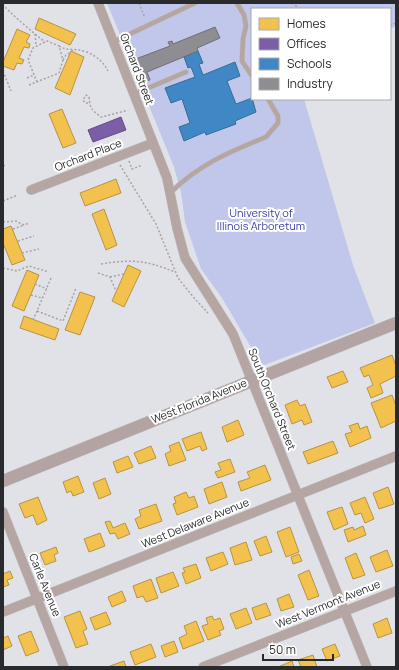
<svg xmlns="http://www.w3.org/2000/svg" width="399" height="670" font-family="Manrope,sans-serif">
  <style>
    .green { fill: #c0c7eb }
    .homes { fill: #f2c14e; stroke: #b69444 }
    .offices { fill: #7b5ea7; stroke: #624e82 }
    .schools { fill: #3f88c5; stroke: #386c97 }
    .industry { fill: #8d8d92; stroke: #6f6f74 }
    .lines { fill: none; stroke-linecap: round; stroke-linejoin: round }
    .lane-casing { stroke: #bdbec1; stroke-width: 5.5 }
    .street-casing { stroke: #bdbec1; stroke-width: 10 }
    .secondary-casing { stroke: #bdbec1; stroke-width: 13 }
    .path { stroke: #aca1a0; stroke-width: 1.5; stroke-dasharray: 2 2; stroke-linecap: butt }
    .lane { stroke: #b6a6a3; stroke-width: 4.5 }
    .street { stroke: #b6a6a3; stroke-width: 9 }
    .secondary { stroke: #b3a3a2; stroke-width: 12 }
    .labels { text-anchor: middle; stroke-width: 4; stroke-linejoin: round; paint-order: stroke }
    .street-label { font-size: 11px; fill: #292a2d; stroke: #fff }
    .park-label { font-size: 11px; fill: #3a3ea2; stroke: #fff }
  </style>
  <rect width="100%" height="100%" fill="#e1e2e7"/>
  <path class="green" d="M107 3H396V26L390 29V9H252V99H304L353 265 375 323 262 366 222 298 201 269 185 222 181 192 174 167Z"/>
  <path class="homes" d="M39 18 76 34 70 45 35 29Z
    M17 29 30 35 26 42 30 44 29 48 24 47 19 58 24 60 22 64 17 63 14 70 3 66V62Z
    M71 51 84 57 70 95 55 88Z
    M62 109 76 143 63 148 49 114Z
    M116 179 121 193 85 206 80 193Z
    M104 209 117 245 106 250 92 214Z
    M11 226 25 260 12 265 3 243V229Z
    M128 265 141 271 124 307 112 301Z
    M27 270 39 275 24 311 12 306Z
    M80 292 95 297 80 335 65 330Z
    M24 316 59 329 55 340 20 328Z
    M392 355 396 366V376L380 384 383 393 371 398 367 388 373 385 369 375 364 377 360 368Z
    M343 371 348 382 332 388 327 377Z
    M392 395 396 406V421L381 428 371 403Z
    M297 400 300 406 305 404 312 422 304 425 302 420 292 424 285 405Z
    M238 420 244 435 227 442 222 427Z
    M358 423 360 429 367 426 371 438 350 447 345 434 352 432 349 426Z
    M201 432 207 449 202 451 200 446 187 451 182 439Z
    M333 441 338 453 308 464 303 452Z
    M179 442 186 460 169 466 165 454 171 451 169 446Z
    M151 446 156 458 139 464 134 453Z
    M128 456 133 467 117 473 113 462Z
    M230 459 235 472 218 478 215 472 221 470 218 463Z
    M265 465 271 480 241 491 238 482 250 478 247 472Z
    M78 476 84 492 73 496 71 491 67 493 63 482Z
    M105 478 111 494 99 499 93 483Z
    M222 482 227 497 209 504 204 489Z
    M388 487 394 504 379 509 373 493Z
    M186 492 189 498 194 496 198 507 177 515 173 504 176 503 174 497Z
    M38 497 47 520 37 525 33 515 25 518 19 504Z
    M365 497 374 519 365 523 361 513 355 515 350 503Z
    M156 504 162 521 139 529 135 519 141 516 139 510Z
    M342 507 348 524 334 530 327 512Z
    M110 521 113 528 125 523 130 534 118 539 115 533 110 534 105 522Z
    M363 526 366 535 348 542 344 530 353 527 354 530Z
    M290 527 299 552 286 557 277 532Z
    M100 533 105 546 89 552 84 539Z
    M266 536 272 552 260 556 254 541Z
    M246 542 252 560 235 565 230 548Z
    M56 547 58 553 54 555 56 561 45 565 40 553Z
    M387 550 393 566 376 572 370 557Z
    M223 552 228 564 211 571 206 558Z
    M356 553 365 575 353 579 345 558Z
    M299 554 302 561 293 564 291 557Z
    M196 564 201 578 186 584 182 573 185 572 183 568Z
    M309 570 319 596 308 600 298 575Z
    M10 571 13 578 7 580 9 585 3 587V574Z
    M173 572 179 586 161 593 156 578Z
    M151 579 158 598 146 602 143 596 137 598 133 586Z
    M122 591 126 601 112 607 108 597Z
    M289 594 294 607 281 611 277 599Z
    M266 603 271 615 256 620 252 608Z
    M246 608 252 623 236 629 230 614Z
    M80 611 87 629 83 631 88 644 76 648 64 617Z
    M106 612 111 624 95 630 90 618Z
    M212 616 214 620 220 618 224 629 219 631 221 635 208 640 202 626 208 624 206 618Z
    M387 618 392 633 378 638 373 624Z
    M196 621 204 641 183 649 179 638 187 634 184 626Z
    M31 631 39 651 26 656 18 636Z
    M8 636 12 646 3 650V638Z
    M174 641 178 652 165 657 161 646Z
    M151 644 156 657 135 665 130 652Z
    M335 644 340 656 327 661 322 649Z
    M313 655 317 667H301L298 660Z
    M124 661 126 667H111L110 666Z
    M292 661 294 667H278Z"/>
  <path class="offices" d="M121 117 126 130 93 142 88 130Z"/>
  <path class="schools" d="M198 51 203 63 199 64 203 75 235 62 240 76 227 81 236 104 252 98 256 112 235 121 236 124 206 135 205 132 184 141 179 127 190 123 182 99 171 103 165 88 195 77 191 67 188 68 184 57Z"/>
  <path class="industry" d="M215 27 220 38 197 48 198 51 147 72 150 80 142 82 133 60 170 46 168 42 172 41 173 44Z"/>
  <g class="lines">
    <defs>
      <path id="lane" d="M237 3 244 15 246 26 243 39 242 61 252 76
        M113 42 195 3
        M134 94 186 72
        M171 192C200 164 229 152 266 137L278 123V116L268 99"/>
      <path id="street" d="M98 3 167 178 177 228 185 258 233 334 367 667
        M31 190 153 143
        M3 512 64 667
        M3 612 396 456
        M203 667 396 591"/>
      <path id="secondary" d="M3 481 396 323"/>
    </defs>
    <use href="#lane" class="lane-casing"/>
    <use href="#street" class="street-casing"/>
    <use href="#secondary" class="secondary-casing"/>
    <path class="path" d="M139 3 145 18
      M292 3 300 9
      M3 4C5 9 37 36 45 42
      M395 5 396 4
      M390 25 396 23
      M35 34 36 46
      M59 46C65 50 71 49 78 50 90 51 103 60 108 71
      M63 60 66 55 74 50
      M3 71 11 91
      M27 78 34 75
      M29 85 59 73 63 60 59 46 47 41 33 48 28 60 37 82
      M88 103H85L83 100 86 95 89 97C90 109 91 109 101 117L125 111 124 109
      M129 161 132 169 140 166V168
      M120 165 156 224 178 278 195 299 208 313
      M3 166 6 165
      M3 201 18 195
      M3 222 16 221 24 225 29 223
      M13 229 24 225
      M18 241 34 236
      M22 253 39 249
      M101 264C133 259 145 260 175 272
      M3 268 17 271 29 266 49 272
      M98 273 110 277 116 291
      M110 277 124 274
      M51 278 37 311 63 321 76 288
      M35 284 47 289
      M31 295 42 298
      M33 320 37 311"/>
    <use href="#lane" class="lane"/>
    <use href="#street" class="street"/>
    <use href="#secondary" class="secondary"/>
  </g>
  <g class="labels">
    <g class="street-label">
      <text transform="translate(137 69) rotate(69)" y="4">Orchard Street</text>
      <text transform="translate(88 155) rotate(-21)" y="4">Orchard Place</text>
      <text transform="translate(272 399) rotate(68)" y="4">South Orchard Street</text>
      <text transform="translate(199 401) rotate(-22)" y="4">West Florida Avenue</text>
      <text transform="translate(195 523) rotate(-22)" y="4">West Delaware Avenue</text>
      <text transform="translate(45 585) rotate(68)" y="4">Carle Avenue</text>
      <text transform="translate(328 604) rotate(-22)" y="4">West Vermont Avenue</text>
    </g>
    <g class="park-label">
      <text x="261" y="217">University of<tspan x="261" dy="13">Illinois Arboretum</tspan></text>
    </g>
  </g>
  <rect width="399" height="670" fill="none" stroke="#292a2d" stroke-width="8"/>
  <rect x="251" y="8" width="140" height="92" fill="#ffffff" stroke="#a9aaab"/>
  <rect x="259" y="18" width="20" height="12" fill="#f2c14e" stroke="#a9aaab"/>
  <text x="287" y="28" font-size="12" fill="#292a2d">Homes</text>
  <rect x="259" y="38" width="20" height="12" fill="#7b5ea7" stroke="#a9aaab"/>
  <text x="287" y="48" font-size="12" fill="#292a2d">Offices</text>
  <rect x="259" y="58" width="20" height="12" fill="#3f88c5" stroke="#a9aaab"/>
  <text x="287" y="68" font-size="12" fill="#292a2d">Schools</text>
  <rect x="259" y="78" width="20" height="12" fill="#8d8d92" stroke="#a9aaab"/>
  <text x="287" y="88" font-size="12" fill="#292a2d">Industry</text>
  <path d="M263 654v6h70v-6" fill="none" stroke="#292a2d" stroke-width="2"/>
  <text x="269" y="654" font-size="12" fill="#292a2d" stroke="#ffffff" stroke-width="3" paint-order="stroke">50 m</text>
</svg>
